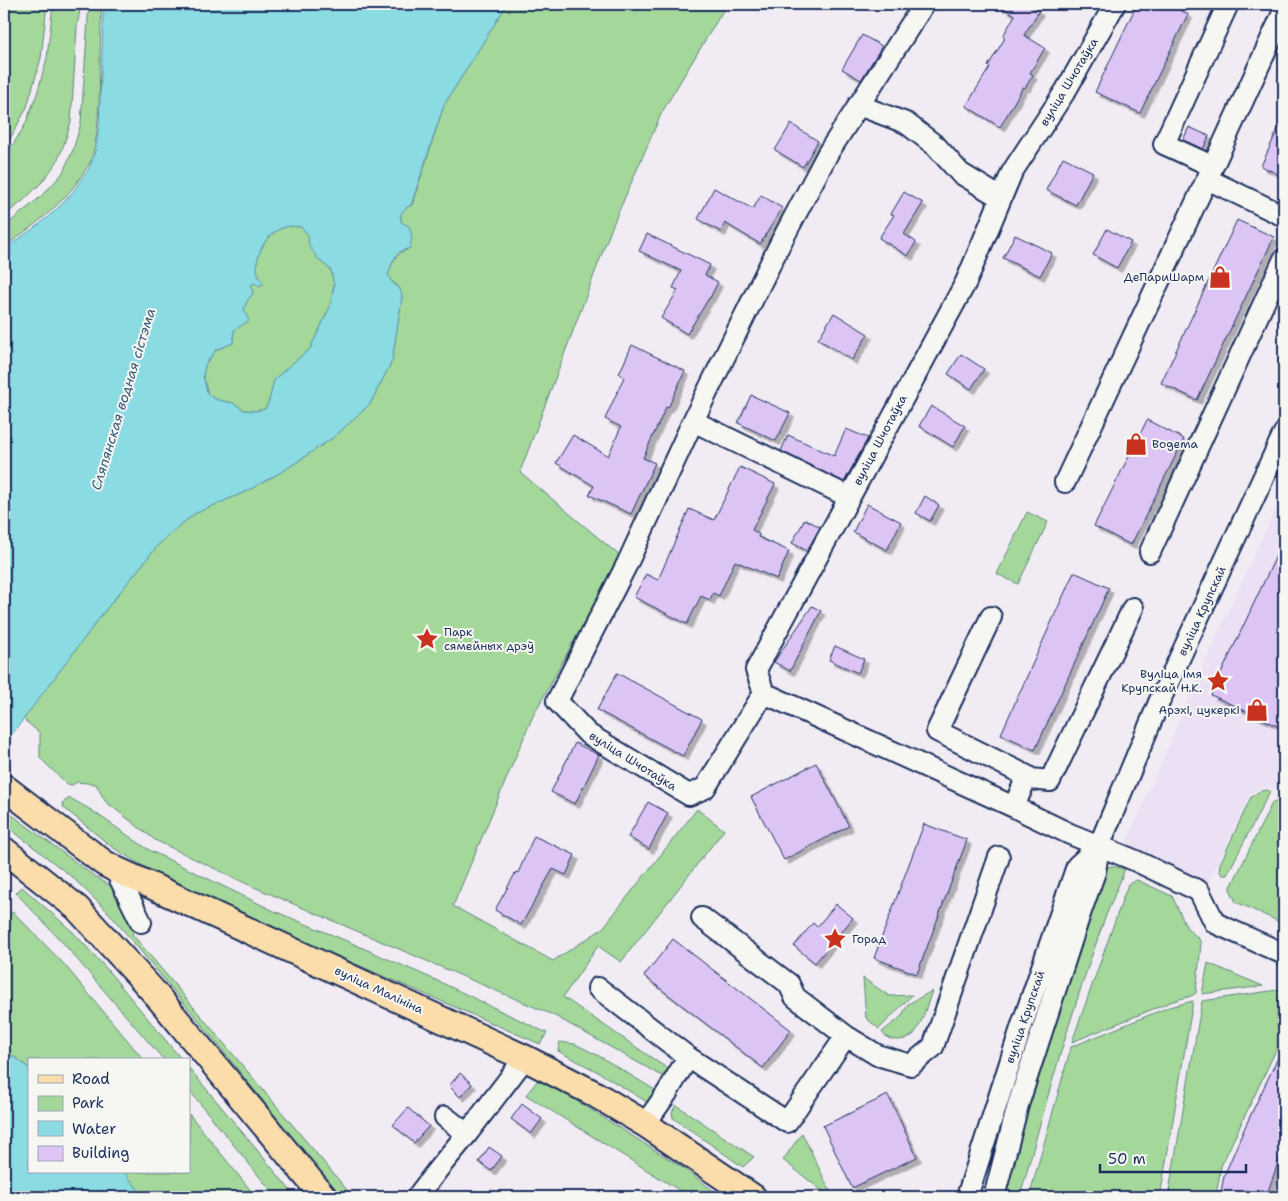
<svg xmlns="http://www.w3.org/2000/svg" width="1288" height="1201" font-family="'Shantell Sans',sans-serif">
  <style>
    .built { fill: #ebe0f4 }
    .green { fill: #a4d89a; stroke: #60847c }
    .water { fill: #8adbe2; stroke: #5e96ad; fill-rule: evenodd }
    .building { fill: #dcc5f5; stroke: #1b2f5e; filter: url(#shadow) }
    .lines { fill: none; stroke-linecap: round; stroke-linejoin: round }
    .minor-casing { stroke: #1b2f5e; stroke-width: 24 }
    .major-casing { stroke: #1b2f5e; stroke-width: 29 }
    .minor { stroke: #f6f6f2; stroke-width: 20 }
    .major { stroke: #faddab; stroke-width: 25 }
    .labels { text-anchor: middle; stroke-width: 4; stroke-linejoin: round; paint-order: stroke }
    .street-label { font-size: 12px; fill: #1b2f5e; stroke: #f6f6f2 }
    .poi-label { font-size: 12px; fill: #1b2f5e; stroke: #f6f6f2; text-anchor: end }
    .water-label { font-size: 14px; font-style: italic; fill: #375a7f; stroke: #f6f6f2 }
  </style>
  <defs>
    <filter id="shadow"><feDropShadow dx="4.5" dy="4.5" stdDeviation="0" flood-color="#0004"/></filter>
  </defs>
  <rect width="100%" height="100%" fill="#f1ecf3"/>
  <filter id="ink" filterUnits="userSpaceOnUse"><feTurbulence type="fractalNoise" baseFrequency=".02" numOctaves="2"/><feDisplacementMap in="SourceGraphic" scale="10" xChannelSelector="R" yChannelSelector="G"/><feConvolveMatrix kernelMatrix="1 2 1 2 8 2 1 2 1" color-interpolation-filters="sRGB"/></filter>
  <g filter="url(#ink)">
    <path class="built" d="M1284 500V776L1278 790 1268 788H1262L1250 794 1201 899 1136 869 1126 843 1201 671 1272 516Z"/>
    <path class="green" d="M4 4H47L41 58 27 107 4 150Z
      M53 4H81L77 27 71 122 64 144 57 162 42 182 24 200 4 216V159L25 125 37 94 47 58Z
      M89 4H102C100 37 100 70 99 103 98 123 97 143 90 163 88 167 84 171 82 175 62 206 33 226 4 247V227L38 199 50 187 62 174 73 150 81 123Z
      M507 4H727L662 112 612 227 520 472 620 556 532 718 453 906 553 961 602 929 697 809 724 830 621 962 598 946 563 997 668 1069 662 1076 553 1015 247 884 155 840 105 801 96 784 77 782 72 785 67 784 40 758V733L23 719 107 608 159 544 180 525 196 513 245 492 285 470 334 437 370 404 392 361 402 297 399 287 391 281 388 275C392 265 395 252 407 250 406 243 399 217 401 212 403 208 408 207 412 205L444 105Z
      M289 226 301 227 308 235 319 260 331 270 334 285 330 307 310 349 288 367 274 380 269 401 265 409 255 411 244 410 233 403 218 400 208 395 203 375 205 365 216 350 233 343 234 330 247 301 253 294 251 285 255 283C258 273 256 272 257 263 258 250 267 237 278 230 281 228 286 227 289 226Z
      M1027 512 1048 522 1018 584 997 574Z
      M1267 790 1270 791 1227 875H1222L1219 870 1220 864 1251 797 1260 791Z
      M70 798 91 810 149 850 274 911 347 941 440 982 547 1033 540 1044 328 952 195 892 153 872 112 847 64 808 62 803Z
      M1279 801 1284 803V924L1236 902 1230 889 1272 803Z
      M4 809 90 873 118 891 137 928 132 934 353 1197H340L199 1021 108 912 72 877 4 824Z
      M1111 866 1125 869C1117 890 1107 911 1100 932 1069 1019 1044 1108 1020 1197H1001L1018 1131 1105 869Z
      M1137 880 1172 896 1187 928 1199 939 1201 944 1196 993 1191 996 1173 1001 1072 1042 1128 884Z
      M22 887 73 932 105 967 182 1060H164L63 943 16 893Z
      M13 912 62 962 144 1060H29V1068L16 1058 4 1051V917L5 918Z
      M1208 963 1263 986 1202 994Z
      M863 978 889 996 912 995 879 1029 866 1018Z
      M1284 989V1033L1221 1166 1216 1197H1168L1202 1001Z
      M932 991C928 1001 921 1028 913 1035 909 1038 903 1040 898 1040 891 1040 886 1038 882 1032L901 1017 908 1004Z
      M1193 1001 1160 1197H1029L1071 1047 1169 1007Z
      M560 1042 575 1044 599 1056 660 1093 652 1101 647 1102 598 1072 558 1051Z
      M189 1068 296 1197H276L189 1090Z
      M538 1080 547 1082 683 1168 722 1197H690L526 1095Z
      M676 1105 754 1157 743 1167 673 1118 672 1112Z
      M189 1114 198 1125 256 1197H144L124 1172H189Z
      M802 1133 833 1197H830L783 1160Z"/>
    <path class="water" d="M104 4H507L444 105 411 205C403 209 398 214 402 223L409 226 412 237 410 248C407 249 404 250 401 251 394 254 391 268 388 275 389 276 391 281 392 282 397 288 401 286 402 297L392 361 370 404 334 437 285 470 245 492 196 513 180 525 159 544 107 608 4 745V249C34 229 64 208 83 177 86 173 89 169 91 164 96 152 97 139 99 126ZM289 226 301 227 308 235 309 246 319 260 331 270 334 285 330 307 310 349 288 367 274 380 269 401 265 409 255 411 244 410 233 403 218 400 208 395 203 376 205 365 216 350 233 343 234 330 249 321 244 309 247 301 253 294 251 285 255 283 259 286 263 284C261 280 258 277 258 273 254 257 264 238 278 230 281 228 286 227 289 226Z
      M4 1051 16 1058 29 1068V1172H124L144 1197H4Z"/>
    <path class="building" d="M997 4H1026L1039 11 1024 35 1045 48 1030 73 1033 75 1025 88 1023 87 1000 127 966 106 990 67 988 66 1005 38 1003 36 1015 15Z
      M1137 4H1166L1188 14 1140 113 1095 92Z
      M862 35 882 46 861 80 842 69Z
      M1284 116V177L1261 166Z
      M791 124 818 141 803 167 775 150Z
      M1189 127 1209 136 1203 149 1183 140Z
      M1063 157 1093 172 1076 205 1046 190Z
      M714 188 753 209 761 195 782 208 760 244 725 223 721 232 698 219Z
      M904 192 923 203 904 234 916 242 908 256 879 238 894 215 891 214Z
      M1237 220 1274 237 1197 400 1161 383Z
      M1107 229 1131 242 1117 268 1093 255Z
      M647 234 710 265 705 275 718 282 710 298H709L687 334 661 318 678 290 673 288 681 271 639 251Z
      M1015 235 1052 253 1040 276 1003 258Z
      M834 313 868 334 852 360 818 339Z
      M632 345 685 371 668 408 666 407 643 458 655 463 631 514 589 495 594 486 556 463 573 435 608 456 621 427 605 419 624 377 619 374Z
      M961 354 984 369 971 389 948 374Z
      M751 395 790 413 776 441 738 423Z
      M931 406 965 426 953 447 919 426Z
      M1147 420 1184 439 1131 545 1094 526Z
      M846 429 868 438 844 482 781 451 788 435 834 456Z
      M740 467 775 484 752 530 759 534 758 537 789 551 777 579 735 561 719 596 713 593 710 600 701 596 687 624 634 597 646 574 658 580 689 509 714 520Z
      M925 496 939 505 930 521 916 513Z
      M867 504 901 522 887 550 853 532Z
      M805 519 820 527 807 551 792 543Z
      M1284 539V729L1211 695Z
      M1074 572 1109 588 1035 750 1001 734Z
      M812 606 821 611 790 671 774 662Z
      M835 646 864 659 858 673 829 660Z
      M617 673 702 719 683 756 597 710Z
      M575 743 599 755 575 804 551 792Z
      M816 763 849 826 784 860 751 797Z
      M648 802 668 813 649 849 628 837Z
      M924 824 967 840 917 974 874 958Z
      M534 836 575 855 566 875 553 869 521 925 495 910 516 872 518 873Z
      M836 904 853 918 815 963 794 946 813 923 817 927Z
      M673 939 791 1030 763 1068 644 976Z
      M1284 1045V1146L1266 1197H1220L1224 1176 1245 1127Z
      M460 1073 472 1084 460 1097 449 1086Z
      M888 1095 917 1157 852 1188 823 1126Z
      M522 1104 542 1119 531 1134 511 1119Z
      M408 1108 429 1126 414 1143 393 1125Z
      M489 1147 502 1156 491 1171 479 1162Z"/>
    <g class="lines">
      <defs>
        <path id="minor" d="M924 4 828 153 780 244 693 421 627 564 557 701 588 734 689 795 705 788 764 693 756 670 966 282 1012 172 1066 90 1115 4
          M858 105 906 123 936 146 960 173 1001 198
          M1212 166 1164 144 1228 4
          M1208 177 1284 11
          M693 421 849 497
          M1065 482 1207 179 1284 216
          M1150 552 1284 259
          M991 617 937 731 1027 776
          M764 693 1014 807 1070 834 1134 860 1199 891 1215 923 1284 954
          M1014 807 1027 776 1031 779 1050 781 1133 608
          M115 869 141 922
          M702 918 789 984 795 997 846 1036
          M598 988 688 1057 787 1122 846 1036 877 1055 911 1065 933 1047 999 857
          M445 1117 467 1134
          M645 1124 667 1093 688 1057
          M417 1197 439 1168 467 1134 525 1058
          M967 1197 1022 1025 1077 866 1099 846
          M994 1197 1018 1105 1080 914 1095 872 1099 846 1160 700 1284 433"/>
        <path id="major" d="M4 787 104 863 115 869 525 1058 593 1093 645 1124 753 1197
          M4 850 77 908 153 991 324 1197"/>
      </defs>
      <use href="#minor" class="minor-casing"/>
      <use href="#major" class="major-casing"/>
      <use href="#minor" class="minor"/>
      <use href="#major" class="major"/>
    </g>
  </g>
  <defs>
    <symbol id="shop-bare" viewBox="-9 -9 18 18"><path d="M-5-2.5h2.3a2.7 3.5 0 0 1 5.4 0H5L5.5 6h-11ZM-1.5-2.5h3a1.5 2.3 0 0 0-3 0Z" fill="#c8321e" stroke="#f6f6f2" stroke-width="2.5" paint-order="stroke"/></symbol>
    <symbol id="sight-bare" viewBox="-9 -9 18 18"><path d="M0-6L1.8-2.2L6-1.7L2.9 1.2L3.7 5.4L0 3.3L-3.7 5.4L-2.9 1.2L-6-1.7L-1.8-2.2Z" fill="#c8321e" stroke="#f6f6f2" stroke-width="2.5" paint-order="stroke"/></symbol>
  </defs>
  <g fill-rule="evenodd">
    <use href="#shop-bare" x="1204" y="261" width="32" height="32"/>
    <use href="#shop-bare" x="1120" y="428" width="32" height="32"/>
    <use href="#sight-bare" x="411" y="623" width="32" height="32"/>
    <use href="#sight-bare" x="1202" y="665" width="32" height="32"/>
    <use href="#shop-bare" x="1241" y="694" width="32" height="32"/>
    <use href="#sight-bare" x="819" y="923" width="32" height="32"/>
  </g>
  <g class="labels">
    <g class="street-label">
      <text transform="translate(1069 82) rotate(-59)" y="4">вуліца Шчотаўка</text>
      <text transform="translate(880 440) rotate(-62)" y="4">вуліца Шчотаўка</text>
      <text transform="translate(1202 611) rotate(-65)" y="4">вуліца Крупскай</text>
      <text transform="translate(633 761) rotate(32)" y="4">вуліца Шчотаўка</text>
      <text transform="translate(379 990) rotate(25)" y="4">вуліца Малініна</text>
      <text transform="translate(1025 1017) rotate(-71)" y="4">вуліца Крупскай</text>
    </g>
    <g class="poi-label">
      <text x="1204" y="281">ДеПариШарм</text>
      <text x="1152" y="448" text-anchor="start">Bogema</text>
      <text x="444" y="636" text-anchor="start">Парк<tspan x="444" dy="14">сямейных дрэў</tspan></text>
      <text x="1202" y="678">Вуліца імя<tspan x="1202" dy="14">Крупскай Н.К.</tspan></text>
      <text x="1240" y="714">Арэхі, цукеркі</text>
      <text x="852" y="943" text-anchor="start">Горад</text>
    </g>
    <g class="water-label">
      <text transform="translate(123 399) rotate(-73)" y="5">Сляпянская водная сістэма</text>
    </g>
  </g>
  <rect width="1288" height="1201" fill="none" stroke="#f6f6f2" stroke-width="20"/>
  <rect x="10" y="10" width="1268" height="1181" fill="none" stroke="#1b2f5e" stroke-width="2" filter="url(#ink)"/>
  <rect x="28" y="1058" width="162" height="115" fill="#f6f6f2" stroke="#9ea6b7"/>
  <rect x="38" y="1075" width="25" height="8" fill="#faddab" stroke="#9ea6b7"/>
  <text x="72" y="1084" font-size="15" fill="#1b2f5e">Road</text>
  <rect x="38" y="1096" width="25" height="15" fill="#a4d89a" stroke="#9ea6b7"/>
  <text x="72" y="1108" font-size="15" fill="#1b2f5e">Park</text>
  <rect x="38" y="1121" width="25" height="15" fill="#8adbe2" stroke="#9ea6b7"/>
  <text x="72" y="1134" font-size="15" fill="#1b2f5e">Water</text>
  <rect x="38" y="1146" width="25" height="15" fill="#dcc5f5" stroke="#9ea6b7"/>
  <text x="72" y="1158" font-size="15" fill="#1b2f5e">Building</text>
  <path d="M1100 1164v8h146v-8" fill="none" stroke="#1b2f5e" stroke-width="2.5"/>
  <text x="1108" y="1164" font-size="15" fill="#1b2f5e" stroke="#f6f6f2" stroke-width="4" paint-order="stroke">50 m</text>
</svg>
